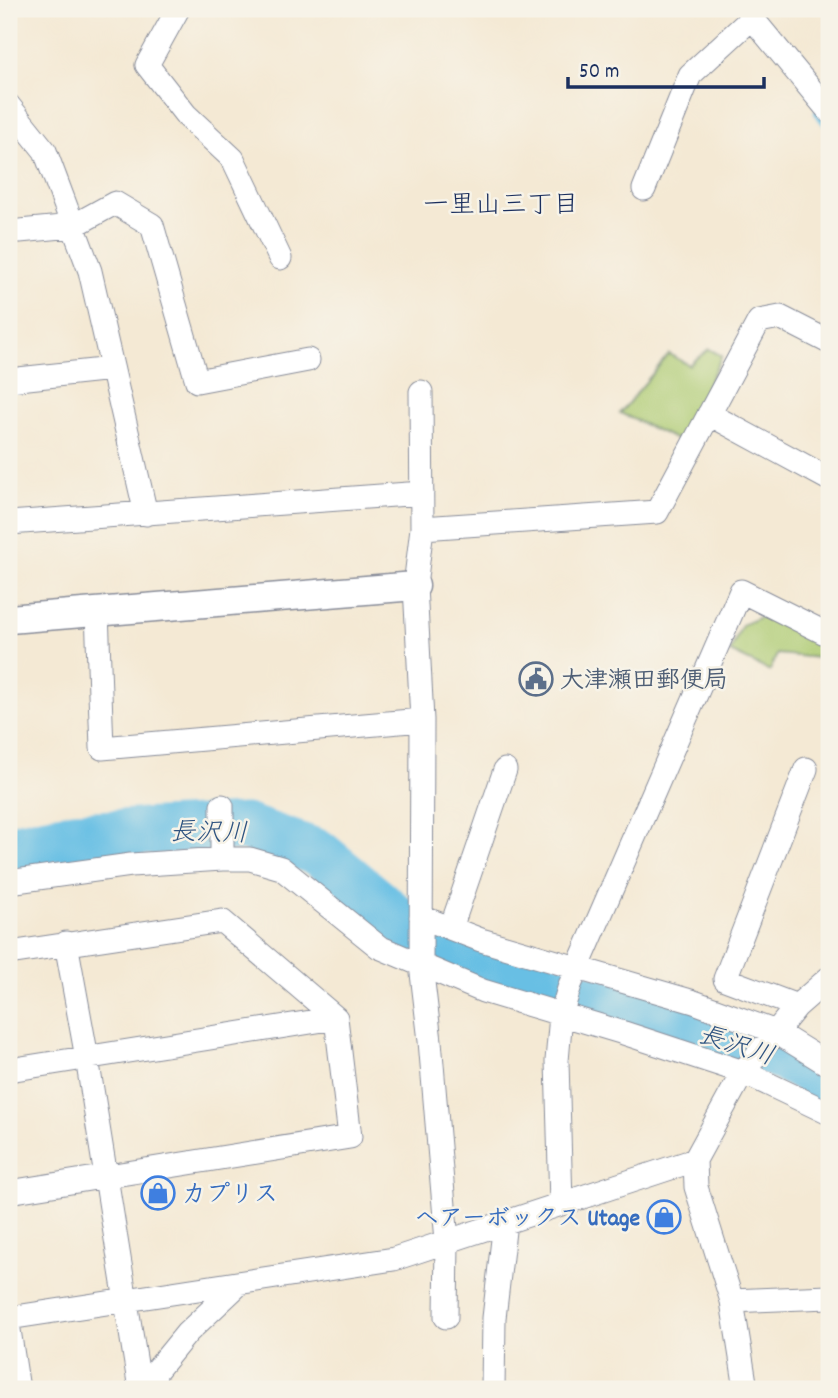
<svg xmlns="http://www.w3.org/2000/svg" width="838" height="1398" font-family="Dekko,'Klee One',sans-serif">
  <style>
    .green { fill: #adcb72; stroke: #647d68; stroke-width: 2 }
    .lines { fill: none; stroke-linecap: round; stroke-linejoin: round }
    .stream { stroke: #67bfe4; stroke-width: 8 }
    .river { stroke: #67bfe4; stroke-width: 47 }
    .minor-casing { stroke: #888c99; stroke-width: 25 }
    .tertiary-casing { stroke: #888c99; stroke-width: 31 }
    .minor { stroke: #fff; stroke-width: 23 }
    .tertiary { stroke: #fff; stroke-width: 28 }
    .labels { text-anchor: middle; stroke-width: 5; stroke-linejoin: round; paint-order: stroke }
    .service-label { font-size: 24px; font-weight: bold; fill: #4e5e75; stroke: #f7f3e8; text-anchor: start }
    .shop-label { font-size: 24px; font-weight: bold; fill: #366cbe; stroke: #f7f3e8; text-anchor: start }
    .neighbourhood-label { font-size: 26px; fill: #1b2f5e; stroke: #f7f3e8 }
    .water-label { font-size: 26px; font-style: italic; fill: #2e5380; stroke: #f7f3e8 }
  </style>
  <rect width="100%" height="100%" fill="#f7f3e8"/>
  <filter id="ink" filterUnits="userSpaceOnUse"><feTurbulence type="fractalNoise" baseFrequency=".0143" numOctaves="2"/><feDisplacementMap in="SourceGraphic" scale="14" xChannelSelector="R" yChannelSelector="G"/><feConvolveMatrix kernelMatrix="1 2 1 2 8 2 1 2 1" color-interpolation-filters="sRGB"/></filter>
  <filter id="wash" filterUnits="userSpaceOnUse"><feTurbulence type="fractalNoise" baseFrequency=".00686" numOctaves="4" result="noise"/><feDisplacementMap in="SourceGraphic" scale="28" xChannelSelector="R" yChannelSelector="G"/><feGaussianBlur stdDeviation="1.57" result="paint"/><feColorMatrix in="noise" values="0 0 0 0 0 0 0 0 0 0 0 0 0 0 0 0 0 1.4 0 .05"/><feComposite in="paint" operator="in"/></filter>
  <g filter="url(#wash)">
    <rect width="100%" height="100%" fill="#f4e9d4"/>
    <path class="green" d="M709 349 722 356 679 441 620 413 669 354 689 365Z
      M762 616 829 644V659L777 654 770 671 730 652 742 625Z"/>
    <g class="lines">
      <path class="stream" d="M818 113 829 127"/>
      <path class="river" d="M9 847 74 835 245 827 319 853 418 935
        M444 945 534 982 777 1055 829 1082"/>
    </g>
  </g>
  <g filter="url(#ink)">
    <g class="lines">
      <defs>
        <path id="minor" d="M178 9 147 65 186 115 233 159 280 258
          M747 9 757 24 829 111
          M9 106 45 151 90 271 146 514
          M644 189 690 75 753 17
          M9 232 73 226 115 203 152 225 197 381 308 360
          M9 380 112 369
          M421 392 422 528 415 586 422 720 421 965 430 1041 447 1241 446 1317
          M709 414 829 479
          M9 523 422 493
          M422 528 657 512 759 321 780 317 829 342
          M97 611 102 748 422 720
          M222 859V806
          M9 882 131 865 222 859H250L281 868 379 947 483 991 624 1033 743 1072 829 1113
          M421 917 481 940 694 1002 776 1032 829 1065
          M451 928 505 770
          M66 943 87 1058 140 1389
          M9 953 222 921 336 1018 350 1137 9 1192
          M797 1006 725 979 806 769
          M9 1070 336 1018
          M561 1204 557 1061 561 1015 570 985 741 591 829 635
          M732 1301 829 1297
          M9 1318 394 1259 695 1160
          M9 1330 18 1389
          M152 1389 156 1371 187 1333 240 1283
          M493 1389 494 1318 505 1222
          M746 1389 732 1301 696 1187 695 1160 743 1072 797 1006 829 978"/>
        <path id="tertiary" d="M9 619 415 586"/>
      </defs>
      <use href="#minor" class="minor-casing"/>
      <use href="#tertiary" class="tertiary-casing"/>
      <use href="#minor" class="minor"/>
      <use href="#tertiary" class="tertiary"/>
    </g>
  </g>
  <defs>
    <symbol id="civic-ring" viewBox="-11 -11 22 22"><circle r="9.5" fill="#f7f3e8" stroke="#5c6f8a" stroke-width="1.5"/><path d="M-.6-6.5H3V-4.5H.6V-3L4-1V1h2V6H-6V1h2V-1L-.6-3ZM-1.2 2.5V6h2.4V2.5Z" fill="#5c6f8a"/></symbol>
    <symbol id="shop-ring" viewBox="-11 -11 22 22"><circle r="9.5" fill="#f7f3e8" stroke="#3f7fe0" stroke-width="1.5"/><path d="M-5-2.5h2.3a2.7 3.5 0 0 1 5.4 0H5L5.5 6h-11ZM-1.5-2.5h3a1.5 2.3 0 0 0-3 0Z" fill="#3f7fe0"/></symbol>
  </defs>
  <g fill-rule="evenodd">
    <use href="#civic-ring" x="517" y="660" width="38" height="38"/>
    <use href="#shop-ring" x="139" y="1174" width="38" height="38"/>
    <use href="#shop-ring" x="645" y="1198" width="38" height="38"/>
  </g>
  <g class="labels">
    <g class="service-label">
      <text x="560" y="687">大津瀬田郵便局</text>
    </g>
    <g class="shop-label">
      <text x="182" y="1201">カプリス</text>
      <text x="640" y="1225" text-anchor="end">ヘアーボックス Utage</text>
    </g>
    <g class="neighbourhood-label">
      <text x="501" y="212">一里山三丁目</text>
    </g>
    <g class="water-label">
      <text transform="translate(209 831) rotate(1)" y="9">長沢川</text>
      <text transform="translate(737 1044) rotate(18)" y="9">長沢川</text>
    </g>
  </g>
  <rect width="838" height="1398" fill="none" stroke="#f7f3e8" stroke-width="35"/>
  <path d="M568 77v10h196v-10" fill="none" stroke="#1b2f5e" stroke-width="3.5"/>
  <text x="579" y="77" font-size="21" fill="#1b2f5e" stroke="#f7f3e8" stroke-width="5" paint-order="stroke">50 m</text>
</svg>
